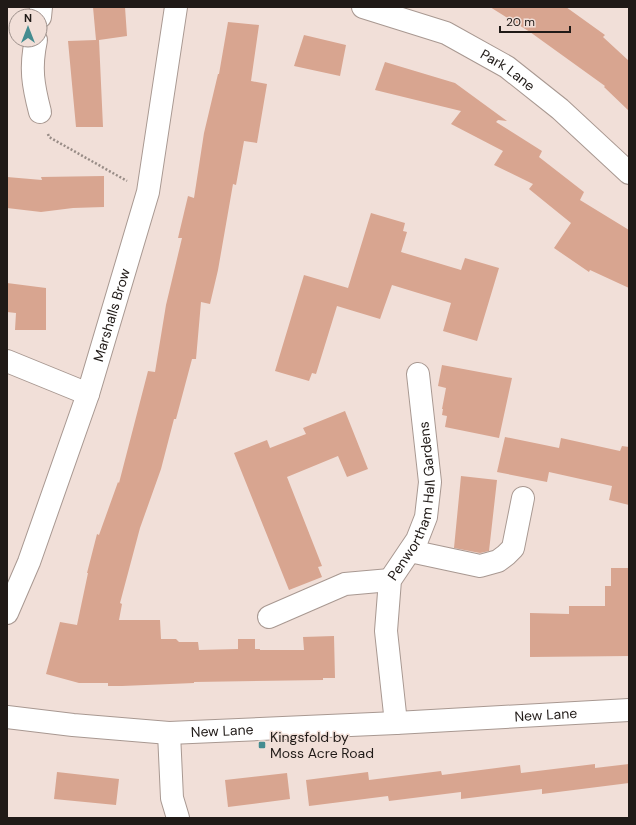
<svg xmlns="http://www.w3.org/2000/svg" width="636" height="825" font-family="'DM Sans',sans-serif">
  <style>
    .building { fill: #d8a590 }
    .lines { fill: none; stroke-linecap: round; stroke-linejoin: round }
    .minor-casing { stroke: #a89891; stroke-width: 24 }
    .path { stroke: #988c86; stroke-width: 2.5; stroke-dasharray: 2 2; stroke-linecap: butt }
    .minor { stroke: #fff; stroke-width: 22 }
    .poi-dot { fill: #448c90; stroke: #f1dfd8; stroke-width: 1.5 }
    .labels { text-anchor: middle; stroke-width: 3; stroke-linejoin: round; paint-order: stroke }
    .street-label { font-size: 14px; fill: #201a17; stroke: #f1dfd8 }
    .poi-label { font-size: 14px; fill: #201a17; stroke: #f1dfd8; text-anchor: start }
  </style>
  <rect width="100%" height="100%" fill="#f1dfd8"/>
  <path class="building" d="M93 7H125L127 36 99 40 103 127H76L68 41 96 40Z
    M490 7H566L605 35 603 37 629 61V111L604 87 605 86 530 32Z
    M228 22 259 25 251 81 267 84 257 143 244 141 236 185 233 184 218 270 210 304 201 302 196 359H192L176 419H174L161 469 140 528 120 603 122 604 119 620H160L161 639H176L179 642H198L199 650 238 649V639H255V649H260V650H304L303 637 334 636 335 678H323V680L194 682V683L122 686H108V683H79L46 674 60 622 77 625 88 573H87L97 534 99 535 118 482 119 483 148 371 155 372 166 305 182 238H178L188 196 194 198 204 133 218 74H219Z
    M304 35 346 45 340 76 294 66Z
    M385 62 455 83 507 121 498 120 496 122 542 151 539 157 584 192 580 200 629 230V288L590 270 589 272 554 248 571 223 529 189 533 184 494 165 503 151 451 124 461 111 375 90Z
    M104 176V207L73 208 41 212 7 208V177L42 180 41 177Z
    M371 213 405 223 403 231 407 232 401 252 461 270 465 258 499 268 477 341 443 331 451 303 392 285 380 319 337 306 316 374 312 373 309 381 275 371 304 275 348 288Z
    M7 283 46 288V330H15L16 313 7 312Z
    M442 365 512 378 499 438 445 427 447 416 442 415 443 409H442L446 388 438 386Z
    M345 411 368 469 347 477 338 456 287 477 322 566 318 567 322 577 289 590 234 453 267 440 270 448 306 434 303 428Z
    M505 437 559 448 561 438 620 451 622 446 629 447V505L609 500 612 486 549 472 547 482 497 472Z
    M461 476 497 480 489 551 480 553 454 548Z
    M611 568H629V656L530 657V613L569 614V606H605V586H611Z
    M595 764V768L629 764V783L542 794V789L461 799V792L389 801 388 796 309 806 306 780 368 772 369 780 441 771 442 775 520 765 521 773Z
    M57 772 119 779 116 805 54 799Z
    M287 773 290 799 228 807 225 780Z"/>
  <g class="lines">
    <defs>
      <g id="minor">
        <path id="s1" d="M363 7 446 33 507 67 560 109 629 173"/>
        <path d="M40 17 41 7"/>
        <path d="M36 40C30 68 33 85 40 112"/>
        <path d="M7 361 88 394"/>
        <path d="M410 551 480 566 498 561 506 555 513 548 523 498"/>
        <path id="s2" d="M7 613 29 562 88 394 148 192 176 7"/>
        <path d="M269 617 345 584 390 580"/>
        <path id="s3" d="M7 717 73 725 169 733 396 723 629 710"/>
        <path id="s4" d="M396 723 386 631 390 580 417 540 426 517 430 482 418 374"/>
        <path d="M169 733 172 798 178 818"/>
      </g>
    </defs>
    <use href="#minor" class="minor-casing"/>
    <path class="path" d="M48 134 49 137 127 181"/>
    <use href="#minor" class="minor"/>
  </g>
  <rect class="poi-dot" x="258" y="741" width="8" height="8" rx="2"/>
  <g class="labels">
    <g class="street-label">
      <text dy="5" stroke="none"><textPath href="#s1" startOffset="159">Park Lane</textPath></text>
      <text dy="5" stroke="none"><textPath href="#s2" startOffset="316">Marshalls Brow</textPath></text>
      <text dy="5" stroke="none"><textPath href="#s4" startOffset="229">Penwortham Hall Gardens</textPath></text>
      <text dy="5" stroke="none"><textPath href="#s3" startOffset="540">New Lane</textPath></text>
      <text dy="5" stroke="none"><textPath href="#s3" startOffset="216">New Lane</textPath></text>
    </g>
    <g class="poi-label">
      <text x="270" y="742">Kingsfold by<tspan x="270" dy="16">Moss Acre Road</tspan></text>
    </g>
  </g>
  <rect width="636" height="825" fill="none" stroke="#201a17" stroke-width="16"/>
  <g transform="translate(28 28)"><circle r="19" fill="#f1dfd8" stroke="#9d908b"/>
  <path d="M0-3L7 15L0 10L-7 15Z" fill="#448c90"/>
  <text y="-6" font-size="11" font-weight="bold" text-anchor="middle" fill="#201a17">N</text>
  </g>
  <path d="M500 26v6h70v-6" fill="none" stroke="#201a17" stroke-width="2"/>
  <text x="506" y="26" font-size="12" fill="#201a17" stroke="#f1dfd8" stroke-width="3" paint-order="stroke">20 m</text>
</svg>
